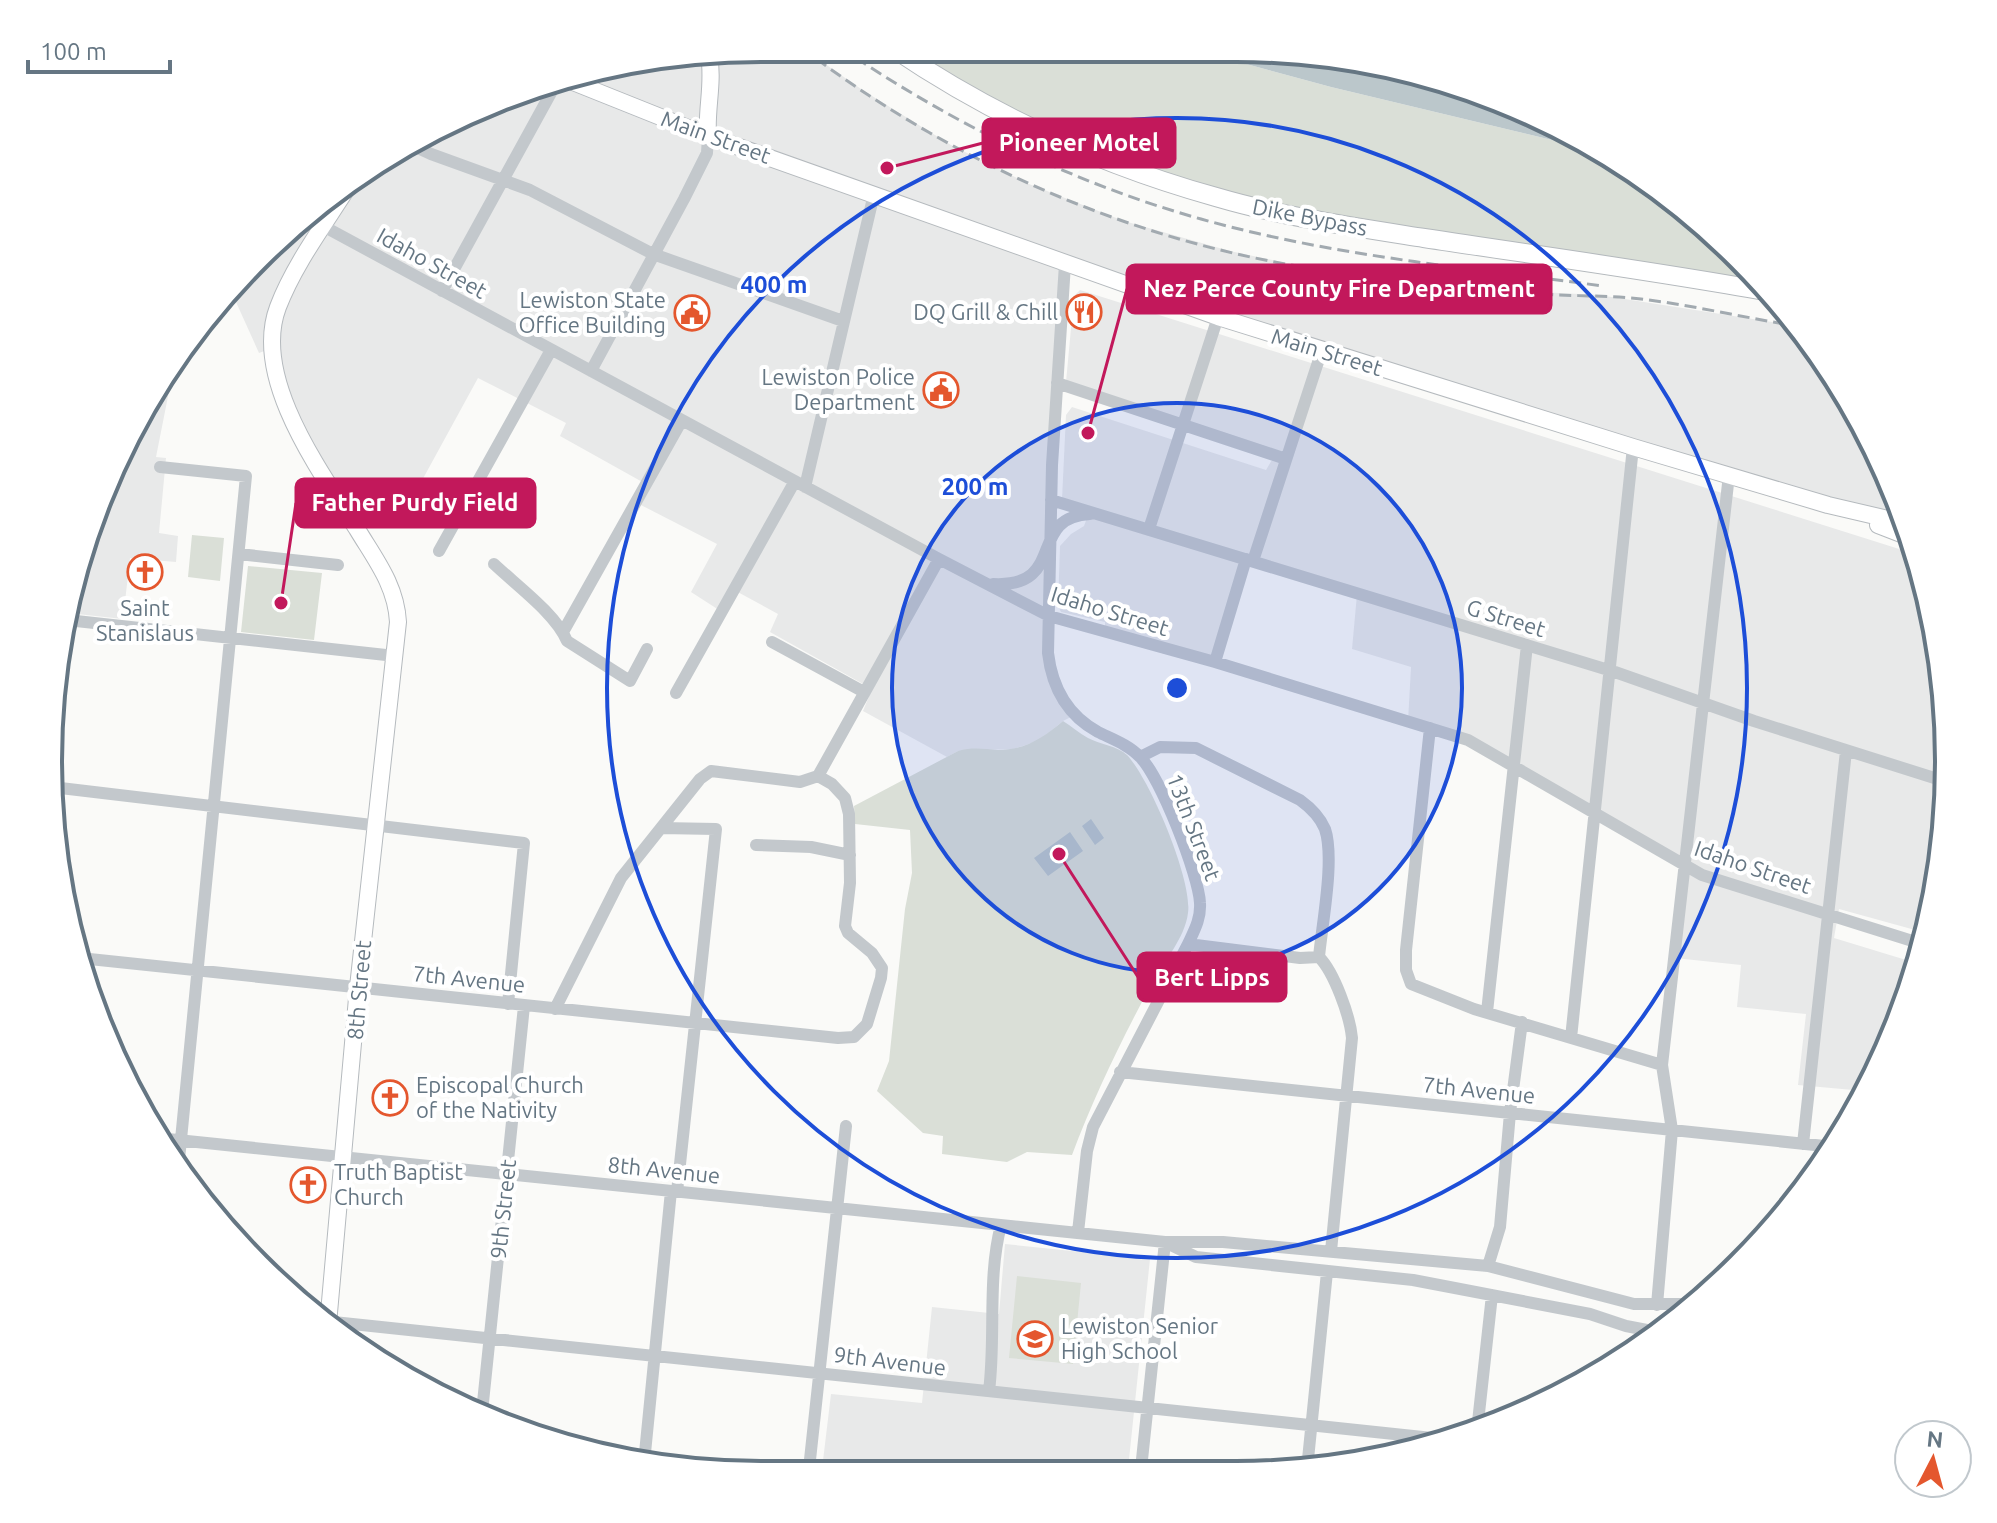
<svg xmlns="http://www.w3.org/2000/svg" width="1997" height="1523" font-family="Ubuntu,sans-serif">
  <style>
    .built { fill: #e8e9e9 }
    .green { fill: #dadfd7 }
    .water { fill: #bbc7cb }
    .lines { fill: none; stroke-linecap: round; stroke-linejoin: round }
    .major-casing { stroke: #b5babe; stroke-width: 18 }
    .highway-casing { stroke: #b4b9bd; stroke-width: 20 }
    .minor { stroke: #c3c8cc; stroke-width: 12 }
    .major { stroke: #fff; stroke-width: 16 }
    .highway { stroke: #fff; stroke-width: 18 }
    .rail { stroke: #a2aab0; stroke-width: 3; stroke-dasharray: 12 6; stroke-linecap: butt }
    .ring { fill: none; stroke: #1d4ed8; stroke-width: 4 }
    .labels { text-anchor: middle; stroke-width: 8; stroke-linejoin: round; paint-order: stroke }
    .street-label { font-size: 22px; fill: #657683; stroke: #fff }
    .poi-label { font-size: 22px; fill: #657683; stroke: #fff; text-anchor: end }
    .rim { fill: none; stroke: #657683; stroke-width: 4 }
    .centre { fill: #1d4ed8; stroke: #fff; stroke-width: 4 }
    .ring-label { font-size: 24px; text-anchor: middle; font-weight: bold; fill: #1d4ed8; stroke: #fff; stroke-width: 8; stroke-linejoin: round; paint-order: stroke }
    .leader { fill: none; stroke: #c2185b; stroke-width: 3 }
    .callout-dot { fill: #c2185b; stroke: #fff; stroke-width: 3 }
    .callout { fill: #c2185b; stroke: #c2185b; stroke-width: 3 }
    .callout-label { font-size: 24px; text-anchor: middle; font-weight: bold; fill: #fff }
  </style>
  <rect width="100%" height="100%" fill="#fafaf8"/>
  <path class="built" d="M761 48H802L864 91 951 145 1029 184 1124 221 1230 251 1309 268 1519 291 1599 295 1791 325 1829 365 1895 489 1905 523 1066 264 1048 653 1075 715 1063 721 1040 740 1026 745 1013 749 958 751 947 757 863 711 872 689 770 632 778 614 734 590 722 612 691 592 717 544 637 503 646 484 560 436 566 423 478 378 396 528 332 490 306 447 272 348 259 353 231 291 257 257 404 144 576 72Z
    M1080 290 1915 554 1935 623 1949 762 1935 901 1926 933 1839 909 1834 938 1916 963 1895 1035 1864 1091 1798 1085 1806 1014 1737 1007 1741 965 1675 958 1683 865 1481 746 1408 721 1411 667 1352 649 1357 594 1246 559 1215 662 1105 630V622L1061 612 1058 606 1060 546 1071 534 1084 526 1091 507 1062 499 1066 415 1072 407 1266 470 1276 453 1066 382 1074 296Z
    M174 366 156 457 166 458 159 533 178 536 176 562 130 558 123 619 68 613 72 577 143 405Z
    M1005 1244 1150 1259 1128 1469H822L831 1394 922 1403 932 1307 999 1314Z"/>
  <path class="green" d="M893 48 1210 49 1228 59 1331 87 1598 151 1669 195 1759 290 1328 223 1144 175Z
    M192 535 224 538 220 581 188 577Z
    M248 566 322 573 314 640 241 632Z
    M1063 721C1071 726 1079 733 1088 738 1099 744 1118 746 1127 755 1150 779 1193 881 1188 913 1185 938 1164 961 1152 983 1122 1039 1094 1096 1072 1155L1027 1152 1007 1162 942 1154 943 1136 923 1133 877 1091 889 1061 905 909 912 873 910 830 855 824 854 806 958 751C972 747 984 749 998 750 1025 750 1043 738 1063 721Z
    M1017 1276 1081 1283 1073 1364 1009 1358Z"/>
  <path class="water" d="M1210 49 1282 50 1421 72 1551 122 1598 151 1331 87 1228 59Z
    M1091 819 1104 838 1095 845 1082 826Z
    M1070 832 1083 851 1048 876 1034 858Z"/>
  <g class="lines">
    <defs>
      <path id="major" d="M563 78 708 136 1218 317 1633 447 1828 505 1905 523
        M708 136C706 108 714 83 709 55
        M1878 525 1909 537
        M328 1324 358 987 398 622C396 585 375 559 357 529 321 472 251 378 278 307 294 265 324 225 348 187"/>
      <path id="highway" d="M893 48C992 115 1101 165 1216 197 1284 217 1354 227 1424 238 1535 255 1647 270 1759 290"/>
    </defs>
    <use href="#major" class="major-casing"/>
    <use href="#highway" class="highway-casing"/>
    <path class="minor" d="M407 143 431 154 530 190 653 254 843 321
      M323 226 939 559 1049 616 1215 662 1468 740 1702 875 1922 944
      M1065 264 1052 465 1048 653C1052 687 1067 715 1098 732 1112 739 1129 745 1140 757 1160 776 1199 876 1200 903 1201 919 1194 931 1188 944L1093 1127 1087 1151 1078 1232
      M442 291 558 80
      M591 371 684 199 707 153 708 136
      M1057 383 1286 459
      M160 467 246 476 178 1170
      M805 487 874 194
      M1051 500 1615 672 1754 721 1947 782
      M1149 529 1218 317
      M439 551 551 350
      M239 554 338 565
      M1253 561 1322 350
      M494 564C516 585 556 614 567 641L630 681 647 649
      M993 584C1068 588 1026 517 1090 514
      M67 620 395 656
      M563 632 682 420
      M772 642 864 692
      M1215 662 1246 559
      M676 693 795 481
      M1430 728 1406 950V970L1411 984 1474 1009 1662 1065
      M1140 757 1160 747 1196 748 1300 800C1311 808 1320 817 1325 829 1335 859 1322 924 1319 957 1334 972 1350 1016 1352 1038L1331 1251
      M52 787 524 843 508 1004
      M661 828 716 829 677 1192
      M756 845 811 847 850 855
      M1188 944 1300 958 1319 957
      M80 958 838 1038 854 1037 867 1024 881 978 882 968 872 953 848 933 845 926 850 883 849 814 845 798 832 784 818 776
      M555 1009 621 878 700 779 711 771 800 782 818 776 939 559
      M1487 1012 1527 645
      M1571 1038 1633 447
      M1120 1072 1834 1147
      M158 1138 1165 1242H1223L1488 1266 1634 1304H1694
      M1803 1144 1846 751
      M1171 1245 1196 1257 1413 1280 1590 1314 1626 1326 1652 1331 1662 1330
      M1488 1266 1500 1227 1510 1113 1522 1022
      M1657 1305 1672 1130 1662 1065 1729 475
      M324 1321 1451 1440
      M989 1391C996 1336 987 1279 1001 1225
      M482 1412 524 1006
      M1477 1431 1492 1295
      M644 1463 671 1191
      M809 1469 846 1126
      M1141 1469 1165 1242
      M1307 1469 1327 1272"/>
    <use href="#major" class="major"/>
    <use href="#highway" class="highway"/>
    <path class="rail" d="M802 48C950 161 1126 239 1309 268 1391 280 1475 289 1557 295 1585 296 1613 296 1641 299 1691 305 1741 317 1791 325
      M841 48C952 123 1072 183 1201 219 1332 256 1469 268 1603 286"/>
  </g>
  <circle cx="1177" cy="688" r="285" fill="#1d4ed8" fill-opacity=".12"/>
  <g class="ring">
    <circle cx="1177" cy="688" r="285"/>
    <circle cx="1177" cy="688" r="570"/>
  </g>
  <defs>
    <symbol id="restaurant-ring" viewBox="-11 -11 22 22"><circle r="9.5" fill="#fff" stroke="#e4572e" stroke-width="1.5"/><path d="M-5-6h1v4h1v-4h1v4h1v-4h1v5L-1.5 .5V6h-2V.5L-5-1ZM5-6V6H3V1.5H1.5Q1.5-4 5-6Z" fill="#e4572e"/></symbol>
    <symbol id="civic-ring" viewBox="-11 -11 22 22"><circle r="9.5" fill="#fff" stroke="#e4572e" stroke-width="1.5"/><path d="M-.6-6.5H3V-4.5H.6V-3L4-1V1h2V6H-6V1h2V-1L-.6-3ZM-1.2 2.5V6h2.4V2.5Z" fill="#e4572e"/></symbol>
    <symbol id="church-ring" viewBox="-11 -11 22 22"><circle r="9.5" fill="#fff" stroke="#e4572e" stroke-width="1.5"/><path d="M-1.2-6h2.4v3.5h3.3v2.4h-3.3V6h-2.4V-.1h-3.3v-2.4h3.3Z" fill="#e4572e"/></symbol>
    <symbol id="school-ring" viewBox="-11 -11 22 22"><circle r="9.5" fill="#fff" stroke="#e4572e" stroke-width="1.5"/><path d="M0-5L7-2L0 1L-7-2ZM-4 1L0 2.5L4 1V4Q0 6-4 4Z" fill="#e4572e"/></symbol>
  </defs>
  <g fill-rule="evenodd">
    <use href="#restaurant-ring" x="1064" y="292" width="40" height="40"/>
    <use href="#civic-ring" x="672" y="293" width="40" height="40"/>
    <use href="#civic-ring" x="921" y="370" width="40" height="40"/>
    <use href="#church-ring" x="125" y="552" width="40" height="40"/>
    <use href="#church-ring" x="370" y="1078" width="40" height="40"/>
    <use href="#church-ring" x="288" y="1165" width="40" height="40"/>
    <use href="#school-ring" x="1015" y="1319" width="40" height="40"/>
  </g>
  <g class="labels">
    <g class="street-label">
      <text transform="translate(716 137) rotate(20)" y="8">Main Street</text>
      <text transform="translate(1310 217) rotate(11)" y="8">Dike Bypass</text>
      <text transform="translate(432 263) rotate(29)" y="8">Idaho Street</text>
      <text transform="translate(1327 352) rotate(17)" y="8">Main Street</text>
      <text transform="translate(1110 611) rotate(17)" y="8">Idaho Street</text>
      <text transform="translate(1506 618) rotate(17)" y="8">G Street</text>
      <text transform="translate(1194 827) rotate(69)" y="8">13th Street</text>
      <text transform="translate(1753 867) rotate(19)" y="8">Idaho Street</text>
      <text transform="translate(469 979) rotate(6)" y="8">7th Avenue</text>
      <text transform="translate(359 990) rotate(-85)" y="8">8th Street</text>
      <text transform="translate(1479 1090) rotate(6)" y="8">7th Avenue</text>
      <text transform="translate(664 1170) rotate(6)" y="8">8th Avenue</text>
      <text transform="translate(503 1209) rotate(-84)" y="8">9th Street</text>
      <text transform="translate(890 1361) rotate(7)" y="8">9th Avenue</text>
    </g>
    <g class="poi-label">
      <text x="666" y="308">Lewiston State<tspan x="666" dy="25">Office Building</tspan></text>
      <text x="1058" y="320">DQ Grill &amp; Chill</text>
      <text x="915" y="385">Lewiston Police<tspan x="915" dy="25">Department</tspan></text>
      <text x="145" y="616" text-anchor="middle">Saint<tspan x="145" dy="25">Stanislaus</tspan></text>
      <text x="416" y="1093" text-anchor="start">Episcopal Church<tspan x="416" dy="25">of the Nativity</tspan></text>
      <text x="334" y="1180" text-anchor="start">Truth Baptist<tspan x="334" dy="25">Church</tspan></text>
      <text x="1061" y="1334" text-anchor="start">Lewiston Senior<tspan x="1061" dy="25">High School</tspan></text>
    </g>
  </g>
  <path d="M0 0H1997V1523H0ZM761 62H1236A699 699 0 0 1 1935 761V762A699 699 0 0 1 1236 1461H761A699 699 0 0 1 62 762V761A699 699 0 0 1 761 62Z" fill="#fff" fill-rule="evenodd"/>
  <path class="rim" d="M761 62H1236A699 699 0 0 1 1935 761V762A699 699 0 0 1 1236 1461H761A699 699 0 0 1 62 762V761A699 699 0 0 1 761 62Z"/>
  <circle cx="1177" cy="688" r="12" class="centre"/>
  <g class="ring-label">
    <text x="774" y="293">400 m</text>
    <text x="975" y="495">200 m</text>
  </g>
  <path class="leader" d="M887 168L983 143M1088 433L1127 289M281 603L296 503M1059 854L1138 977"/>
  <g class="callout-dot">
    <circle cx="887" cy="168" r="8"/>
    <circle cx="1088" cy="433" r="8"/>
    <circle cx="281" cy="603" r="8"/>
    <circle cx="1059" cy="854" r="8"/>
  </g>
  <g class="callout">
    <rect x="983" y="119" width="192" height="48" rx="8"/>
    <rect x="1127" y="265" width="424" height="48" rx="8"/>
    <rect x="296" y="479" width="239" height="48" rx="8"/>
    <rect x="1138" y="953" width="148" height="48" rx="8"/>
  </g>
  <g class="callout-label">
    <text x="1079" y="151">Pioneer Motel</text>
    <text x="1339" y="297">Nez Perce County Fire Department</text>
    <text x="415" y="511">Father Purdy Field</text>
    <text x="1212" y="986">Bert Lipps</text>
  </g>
  <g transform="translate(1933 1459) rotate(6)"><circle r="38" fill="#ffffff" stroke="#c1c8cd" stroke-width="2"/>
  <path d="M0-6L14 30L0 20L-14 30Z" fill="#e4572e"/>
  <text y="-12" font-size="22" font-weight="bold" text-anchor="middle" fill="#657683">N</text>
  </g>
  <path d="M28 60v12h142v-12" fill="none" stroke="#657683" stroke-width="4"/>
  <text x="40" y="60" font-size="24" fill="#657683" stroke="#ffffff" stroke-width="6" paint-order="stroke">100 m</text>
</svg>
